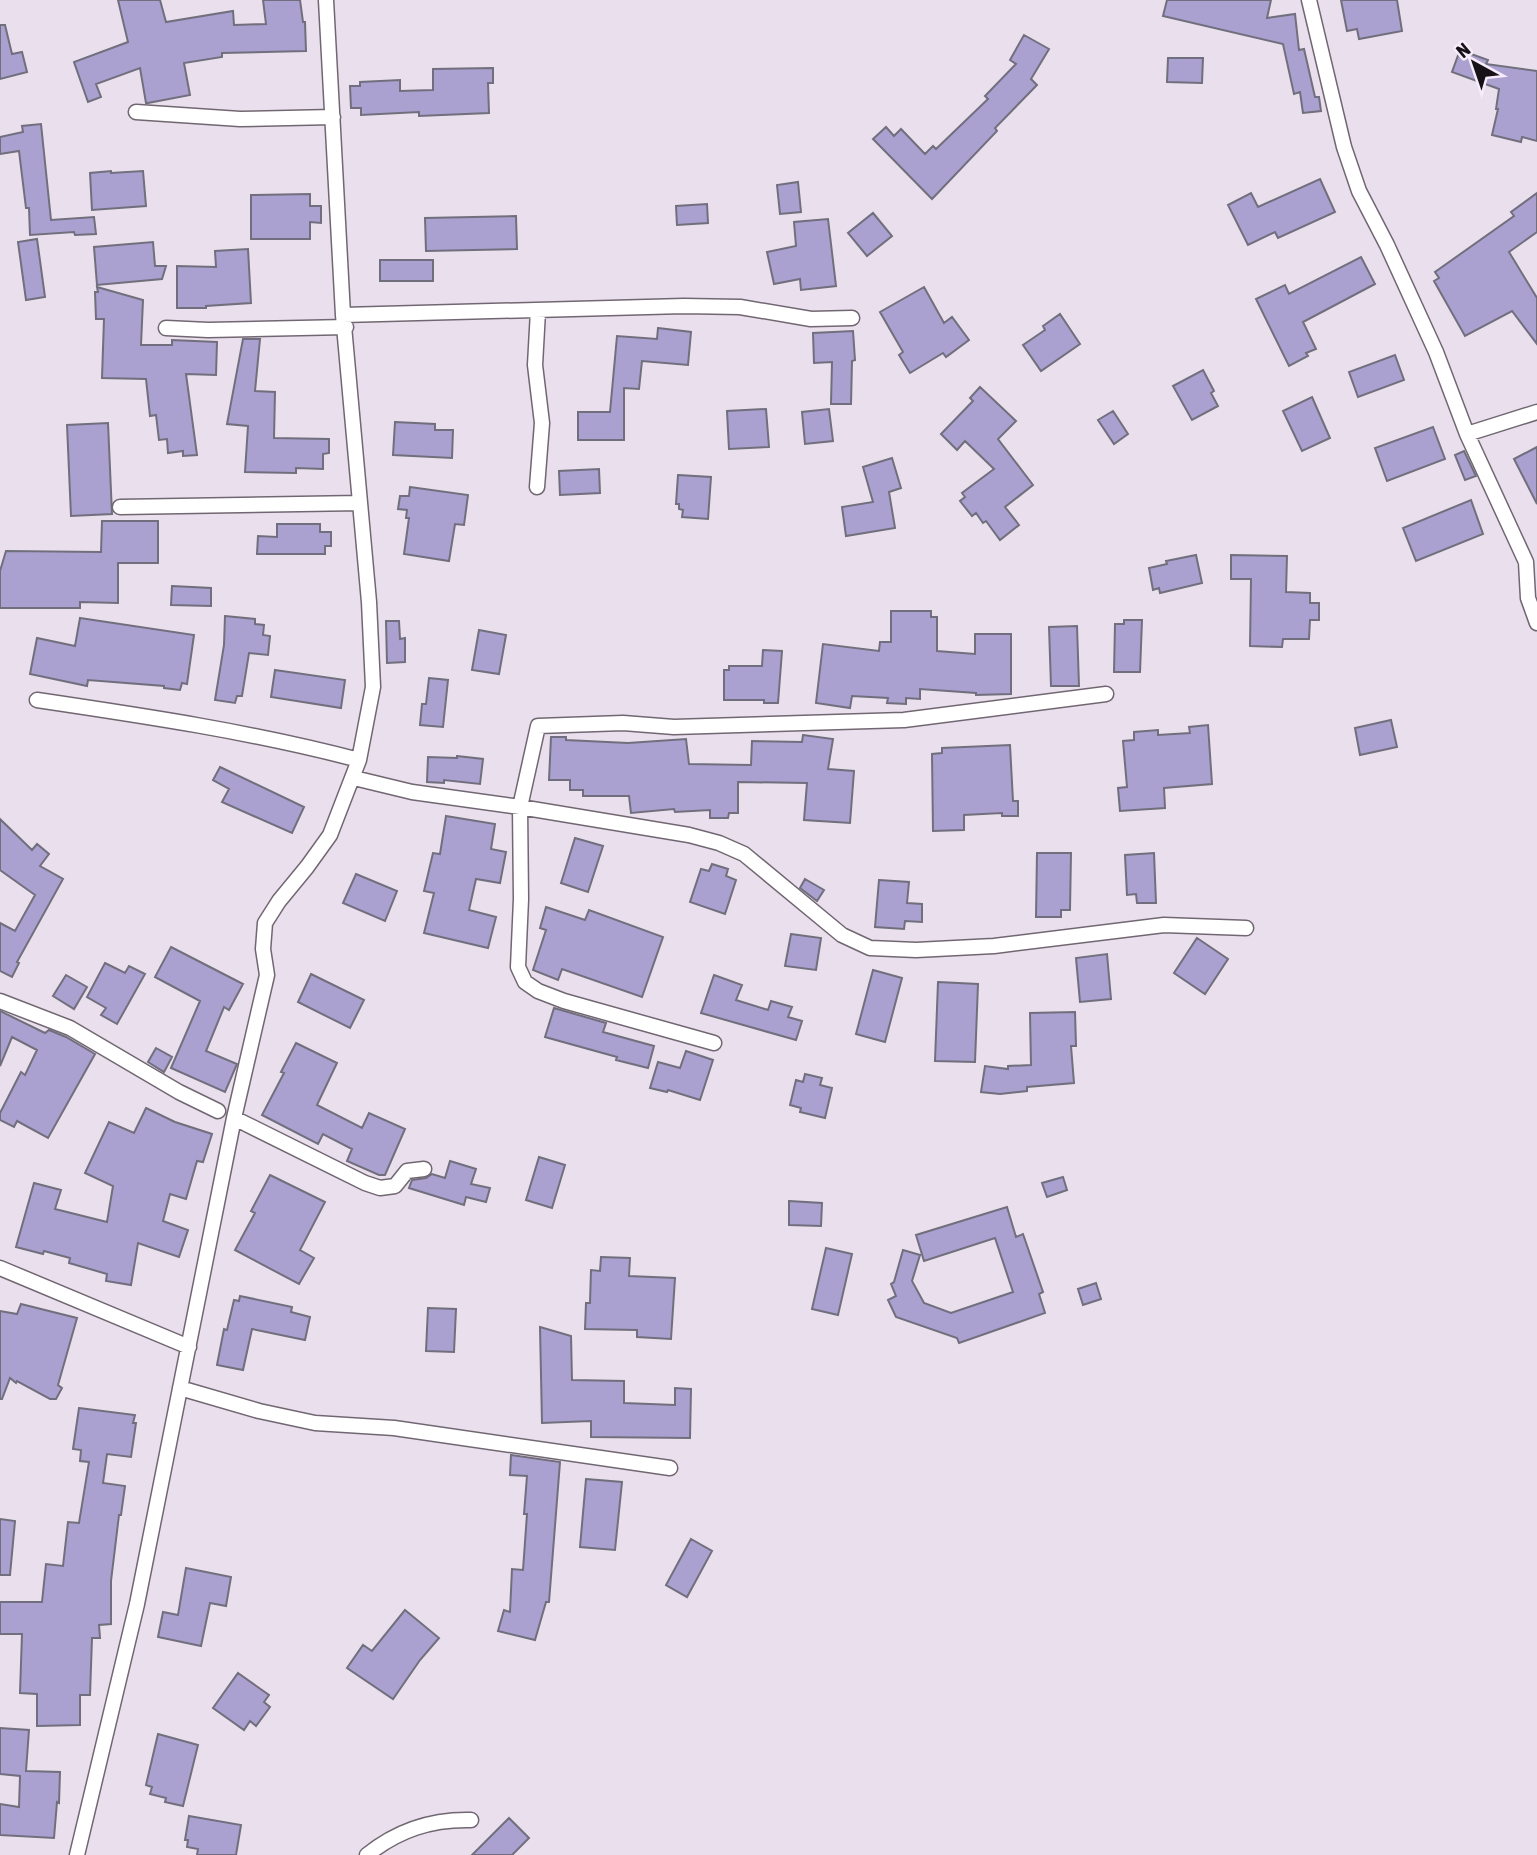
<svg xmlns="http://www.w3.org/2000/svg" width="1537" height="1855" font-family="'Asap Condensed',sans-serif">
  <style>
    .building { fill: #aba1d0; stroke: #716f7d; stroke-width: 2 }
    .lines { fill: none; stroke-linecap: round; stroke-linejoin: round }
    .minor-casing { stroke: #716772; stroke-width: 17 }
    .minor { stroke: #fff; stroke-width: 14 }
  </style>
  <rect width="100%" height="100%" fill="#eadfec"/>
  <path class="building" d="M118 0H160L166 22 233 11 234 25 266 24 263 0H300L303 22H305L306 51 222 53V57L184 63 190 95 148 103H146L140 68 96 84 101 97 88 102 74 62 128 42Z
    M1167 0H1271L1267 18 1295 14 1299 50 1304 49 1315 97H1319L1321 111 1303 113 1300 92 1294 94 1283 44 1163 16Z
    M1341 0H1397L1402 31 1359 39 1357 29 1347 31Z
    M0 25H5L12 54 22 52 27 72 0 79Z
    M1024 35 1049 49 1031 79 1037 85 995 128 997 131 932 199 873 139 886 127 894 136 901 129 925 154 933 146 936 149 988 99 985 96 1016 64 1010 60Z
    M1460 50 1488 60 1486 64 1537 71V141L1522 137 1521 142 1492 135 1498 109H1496L1499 89 1452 72Z
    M1168 58H1203L1202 83 1167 82Z
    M493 68V83H488L489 113 419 116V112L361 115V108H351L350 86H360V82L400 80V91L433 90V69Z
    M41 124 51 220 94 217 96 234 75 235 74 232 30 235 29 208H26L19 151 0 154V137L23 132 22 126Z
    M111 171V173L143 171 146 206 92 210 90 173Z
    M1320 179 1335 212 1278 238 1275 232 1248 245 1228 205 1251 193 1258 207Z
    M798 182 801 212 780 214 777 185Z
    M1537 193V232L1509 252 1537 298V344L1512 311 1465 336 1434 281 1439 278 1435 272 1514 216 1511 212Z
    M310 194V206H321V223L310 222V239H251V195Z
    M707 204 708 223 677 225 676 206Z
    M873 213 892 236 867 256 848 233Z
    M516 216 517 249 426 251 425 218Z
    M828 219 836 286 801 290 800 279 774 284 767 252 796 246 794 222Z
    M37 239 45 297 26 300 18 242Z
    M153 242 155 266H166L162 279 97 285 94 247Z
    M248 249 251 303 206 306V308H177V266L216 267 215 251Z
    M1361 257 1375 284 1303 322 1316 349 1306 353 1308 356 1289 366 1256 299 1285 285 1289 294Z
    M380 260H433V281H380Z
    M97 287 143 300 141 345H172V340L217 342 216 375 186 374 197 455 183 456V451L168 453 167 439 159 440 156 415 150 416 146 379 102 378 104 319H96L95 292H98Z
    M924 287 944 323 952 317 969 340 946 357 943 353 910 373 899 355 903 352 880 312Z
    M1060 314 1080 344 1041 371 1023 345 1045 330 1043 326Z
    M658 328 691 332 688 365 642 361 639 389 624 388V440H578V412H610L617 336 657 339Z
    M853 331 855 360 852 361 851 404H831L832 362 814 363 813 333Z
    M243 339H260L255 391 275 392 274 438 329 439V453L323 454V469L296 468V473L245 472 248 426 227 424Z
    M1395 355 1404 380 1358 397 1349 372Z
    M1203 370 1214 391 1211 393 1218 406 1192 420 1173 386Z
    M980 387 1016 421 998 439 1033 485 1005 507 1019 525 1000 540 986 521 983 523 976 513 972 516 960 501 965 497 962 493 994 469 965 441 957 450 941 434 973 401 970 398Z
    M1312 397 1330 438 1302 451 1283 411Z
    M766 409 769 447 729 449 727 411Z
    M829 409 833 441 805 444 802 412Z
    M1113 411 1128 434 1114 444 1098 420Z
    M395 422 435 424V430H453L452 458 393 455Z
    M108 423 112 514 71 516 67 425Z
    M1433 427 1445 459 1387 481 1375 448Z
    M1537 447V504L1514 459Z
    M1464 451 1476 476 1465 480 1455 455Z
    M892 458 901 488 889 492 895 528 846 536 842 507 873 502 863 467Z
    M599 469 600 493 560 495 559 471Z
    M678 475 711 477 708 519 682 517 683 510 679 509V504H676Z
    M410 487 468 495 464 525 455 524 449 561 404 554 409 518H406L407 510 398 509 400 496H409Z
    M1471 500 1483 534 1416 561 1403 528Z
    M102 521H158V563H118V603L80 602V608H0V571L6 551 101 552Z
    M277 524H320V532H331V546H325V554H257L258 536 277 537Z
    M1196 555 1202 583 1160 593 1159 588 1153 590 1149 568 1167 564 1166 561Z
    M1231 555 1287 556 1286 592 1310 593V603H1319V620H1310L1309 639H1283L1282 647 1250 646 1251 579H1231Z
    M172 586 211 588V606L171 605Z
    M891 611H931V617H937V651L975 654V634H1011V694L976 695V693L920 689V699L906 698V704L887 703 888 698 852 696 850 708 816 703 823 644 879 651 880 642H891Z
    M225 616 255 619V624L264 625 263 635 270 636 268 655 249 653 242 696H237L235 703 215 700 224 645Z
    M80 618 194 635 187 684 182 683 180 690 164 688V686L88 680 87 686 30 674 37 638 75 646Z
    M1124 620H1142L1140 672H1114L1115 624H1124Z
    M386 621H399L400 639 405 638V662L387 663Z
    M1077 626 1079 686H1051L1049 627Z
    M479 630 506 635 499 674 472 670Z
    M763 650 782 651 778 703H764V700H724V670H729V666H762Z
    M275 670 345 680 341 708 271 697Z
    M429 678 448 680 443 727 420 725 422 704H426Z
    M1391 720 1397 747 1360 755 1355 728Z
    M1208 725 1212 784 1164 788 1165 808 1120 811 1118 788 1127 787 1123 741 1134 740V732L1158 730V735L1190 733 1189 727Z
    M803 735 833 739 828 769 854 771 850 823 804 820 807 783 738 782V813H729L728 818H710V810L675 812 674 809 631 813 629 796H583V790H570V780H549L551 737H566V740L628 743 686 739 689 764 751 765 752 741 802 742Z
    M1010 745 1013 801H1018V816H1002V813L964 815V830L933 831 932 754 942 753V748Z
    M457 756 483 759 480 784 444 780V783L427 782 428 757 457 758Z
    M220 767 304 807 292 833 222 802 229 789 213 780Z
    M446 816 495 824 491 849 506 852 500 883 476 879 469 910 496 917 488 948 424 933 434 893 424 891 433 853 440 854Z
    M0 819 32 850 37 844 49 854 40 866 63 879 17 962 19 963 12 977 0 971V923L15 931 35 895 0 870Z
    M575 838 603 846 588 892 561 883Z
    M1037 853H1071L1070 910H1061V917H1036Z
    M1154 853 1156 903H1137L1136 894 1127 895 1125 855Z
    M712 864 728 869 726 876 736 880 725 914 690 902 701 869 709 871Z
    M356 874 397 891 385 921 343 903Z
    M805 879 824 890 817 901 800 888Z
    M879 880 909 882 907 903 922 904V922L905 921 904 929 875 927Z
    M546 907 585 920 589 910 663 937 642 997 562 969 558 980 533 970 546 930 540 928Z
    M791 934 821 938 816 970 785 966Z
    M1197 938 1228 959 1205 994 1174 973Z
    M171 947 243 984 229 1010 224 1007 206 1051 237 1064 225 1092 171 1068 200 1001 155 977Z
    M1107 954 1111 999 1080 1002 1076 958Z
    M105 963 125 973 129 966 145 974 117 1024 101 1015 106 1008 87 997Z
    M873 970 902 978 885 1042 856 1034Z
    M311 974 364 1000 350 1028 298 1002Z
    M66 975 87 987 74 1009 53 996Z
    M714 975 742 985 736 1000 768 1010 771 1001 792 1007 788 1017 802 1021 796 1040 701 1013Z
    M938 982 978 984 975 1062 935 1061Z
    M554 1008 606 1023 603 1032 654 1046 648 1068 616 1060 617 1057 545 1037Z
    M0 1011 45 1033 49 1030 66 1037 95 1054 48 1138 17 1121 14 1127 0 1120V1113L21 1072 25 1075 37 1050 12 1037 0 1066Z
    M1075 1012 1076 1046H1071L1074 1083 1027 1087V1091L1000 1094 981 1092 985 1066 1008 1069V1066L1031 1065 1030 1013Z
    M296 1043 337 1063 317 1105 362 1128 369 1113 405 1129 385 1175H379L347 1161 352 1149 323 1134 318 1144 262 1115 284 1073 281 1072Z
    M156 1048 172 1057 164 1072 148 1062Z
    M686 1051 713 1060 700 1100 668 1090 667 1092 650 1088 658 1062 680 1068Z
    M805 1074 822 1078 820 1085 832 1088 825 1118 800 1112 801 1108 790 1105 796 1080 803 1082Z
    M146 1108 175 1122 212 1134 203 1162 197 1161 186 1199 170 1194 163 1221 188 1230 179 1257 138 1243 131 1285 106 1281 107 1274 69 1263 70 1258 44 1251 43 1254 16 1247 34 1183 61 1190 55 1209 107 1222 113 1186 85 1173 109 1122 134 1133Z
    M539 1157 565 1165 552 1208 526 1200Z
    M450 1161 476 1169 471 1184 490 1188 486 1202 466 1197 464 1205 409 1188 412 1180 426 1178 432 1174 445 1178Z
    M270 1175 325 1202 300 1250 314 1258 299 1284 235 1250 255 1213 251 1211Z
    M1063 1177 1067 1190 1047 1197 1042 1183Z
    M789 1201 822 1203 821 1226 789 1225Z
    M1007 1207 1016 1237 1023 1234 1043 1292 1039 1294 1045 1313 959 1343 957 1338 896 1317 888 1300 896 1296 891 1284 894 1282 903 1250 920 1255 912 1281 924 1303 951 1313 1013 1292 995 1238 924 1261 916 1235Z
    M826 1248 852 1254 838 1315 812 1309Z
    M601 1257 630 1258 629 1276 675 1278 671 1339 637 1337V1330L585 1329 586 1303H590L591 1270 600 1271Z
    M1096 1283 1101 1299 1083 1305 1078 1289Z
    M240 1296 292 1307 291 1312 310 1317 305 1340 252 1329 243 1370 217 1365 224 1329 227 1330 234 1300 239 1301Z
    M21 1304 77 1318 58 1385 62 1388 56 1399H50L17 1381 16 1383 10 1378 2 1399H0V1311L17 1314Z
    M428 1308 456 1309 454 1352 426 1351Z
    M540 1327 571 1336 572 1380 624 1381V1403L675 1405V1388L691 1389 690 1438 591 1437V1421L542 1423Z
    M79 1408 135 1415 133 1423H136L131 1457 107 1454 103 1483 125 1486 121 1515H119L111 1581V1624L99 1625 100 1638H92L90 1695H80V1725L37 1726V1694L20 1693 22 1634H0V1602H42L46 1564 63 1566 68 1522 79 1523 89 1462 80 1461 81 1450 73 1449Z
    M511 1455 560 1462 549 1602H546L535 1640 498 1631 504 1610 510 1612 512 1569 523 1570 527 1514H524L527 1476 510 1475Z
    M586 1479 622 1482 615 1550 580 1547Z
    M0 1519 15 1521 10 1575H0Z
    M691 1539 712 1551 687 1597 666 1585Z
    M186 1568 231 1577 226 1606 210 1603 201 1646 158 1637 163 1612 178 1615Z
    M405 1610 439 1638 420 1660 393 1699 347 1668 363 1645 372 1651Z
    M238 1673 269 1695 264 1702 270 1707 256 1726 250 1721 244 1730 213 1708Z
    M0 1728 29 1730 26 1771 60 1772 59 1803 57 1802 54 1838 0 1835V1804L19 1807 20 1776 0 1774Z
    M158 1734 198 1745 183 1806 165 1802 166 1798 150 1794 152 1787 146 1785Z
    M189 1816 241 1825 236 1855H197L198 1849 187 1847 188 1840H185Z
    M509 1818 529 1838 512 1855H472Z"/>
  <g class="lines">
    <defs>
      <path id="minor" d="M1309 0 1344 147 1359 191 1387 245 1436 352 1467 434 1526 562 1528 598 1537 623
        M136 112 240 119 333 117
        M343 315 684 306 740 307 811 319 852 318
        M166 328 208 330 346 327
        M1467 434 1537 412
        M537 487 542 423 535 365 538 311
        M120 507 360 503
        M37 700C145 716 253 732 359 760
        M354 778 412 792 520 807 689 835 719 843 744 854 842 935 870 948 916 950 994 946 1164 925 1246 928
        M0 1001 70 1028 179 1092 218 1111
        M714 1043 564 1001 538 991 525 982 518 967 521 899 520 807 538 726 623 723 674 727 904 720 1106 694
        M234 1118 365 1183 380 1188 395 1186 407 1171 424 1169
        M0 1268 189 1347
        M180 1388 259 1411 315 1423 394 1428 670 1468
        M77 1855 137 1604 234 1118 267 975 263 949 265 923 279 901 307 867 330 835 359 760 373 687 369 602 343 315 326 0
        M367 1855C398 1830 431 1819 471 1820"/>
    </defs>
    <use href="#minor" class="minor-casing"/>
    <use href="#minor" class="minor"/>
  </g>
  <g transform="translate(1474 63) rotate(320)" stroke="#f7ecf9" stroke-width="5" paint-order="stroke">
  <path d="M0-5L12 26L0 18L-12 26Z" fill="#161217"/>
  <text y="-10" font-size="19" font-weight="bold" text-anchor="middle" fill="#161217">N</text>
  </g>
</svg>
